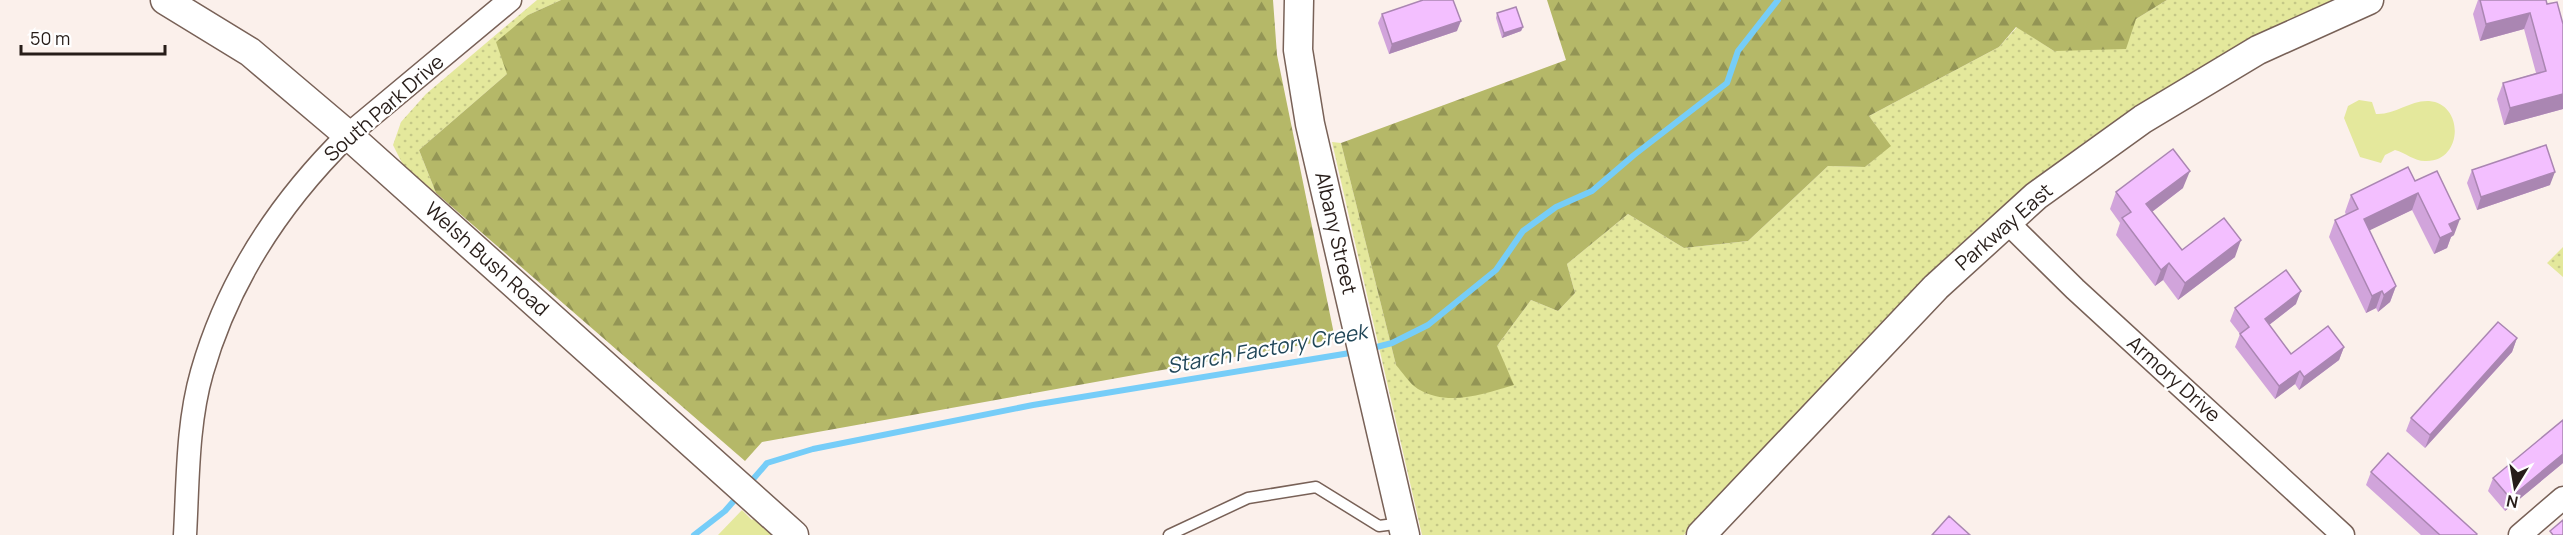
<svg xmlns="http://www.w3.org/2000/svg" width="2563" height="535" font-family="Manrope,sans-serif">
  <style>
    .grass { fill: url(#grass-dots) }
    .forest { fill: url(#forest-firs) }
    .park { fill: #e4e89c }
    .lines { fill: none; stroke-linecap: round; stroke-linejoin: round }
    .stream { stroke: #76cdf8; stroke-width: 6 }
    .service-casing { stroke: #786157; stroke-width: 13 }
    .minor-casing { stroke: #786157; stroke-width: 25 }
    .tertiary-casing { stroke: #786157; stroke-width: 31 }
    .service { stroke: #fff; stroke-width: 10 }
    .minor { stroke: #fff; stroke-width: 22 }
    .tertiary { stroke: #fff; stroke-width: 28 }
    .wall { fill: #d1a4db }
    .shaded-wall { fill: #aa86b2 }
    .building { fill: #f3bfff; stroke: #aa86b2; stroke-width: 1.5 }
    .labels { text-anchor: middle; stroke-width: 4.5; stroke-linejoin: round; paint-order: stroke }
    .street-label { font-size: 20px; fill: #271d19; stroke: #fff }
    .water-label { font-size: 21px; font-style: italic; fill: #214759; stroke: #fff }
  </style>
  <defs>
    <pattern id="grass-dots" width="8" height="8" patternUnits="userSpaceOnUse" patternTransform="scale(1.5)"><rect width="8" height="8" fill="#e4e89c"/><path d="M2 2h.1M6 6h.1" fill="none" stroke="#c4c786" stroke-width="1.8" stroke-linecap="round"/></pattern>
    <pattern id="forest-firs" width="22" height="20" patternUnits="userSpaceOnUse" patternTransform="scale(1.5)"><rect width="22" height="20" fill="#b5b868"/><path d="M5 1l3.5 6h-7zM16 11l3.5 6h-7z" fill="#939555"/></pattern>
  </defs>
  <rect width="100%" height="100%" fill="#fbf0eb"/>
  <path class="grass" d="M537 0H561L528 15 507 74 419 150 436 193 405 169 393 145 401 122 426 94Z
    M2167 0H2338C2214 54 2095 125 1993 215 1938 263 1890 318 1840 371 1789 426 1735 480 1684 535H1422L1332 142 1341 143 1396 365 1497 346 1531 300 1558 311 1575 293 1567 264 1628 214 1684 248 1748 241 1828 166 1865 167 1890 146 1869 116 1999 47 2017 27 2054 51 2136 19Z
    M2563 247V277L2547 263Z"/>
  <path class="forest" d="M561 0H1273L1277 55 1335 339 762 442 745 461 436 193 419 150 507 74 496 42 528 15Z
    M1547 0H2167L2136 19 2126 49 2054 51 2016 27 1999 47 1869 116 1891 146 1865 167 1828 166 1748 241 1684 248 1628 214 1567 264 1575 293 1558 311 1531 300 1497 346 1514 385C1482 394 1449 407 1418 389 1410 384 1402 372 1396 365L1341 143 1566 60Z"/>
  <path class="park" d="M2359 100 2372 102 2376 114C2395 115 2410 100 2429 101 2465 104 2463 163 2425 161 2414 161 2406 153 2395 150L2385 155 2381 163 2360 157 2344 118 2348 106Z
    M742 510 752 520 756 516 777 535H718Z"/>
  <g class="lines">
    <path class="stream" d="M1369 349 1392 343 1428 325 1496 270 1523 231 1556 207 1592 191 1634 155 1727 83 1738 51 1778 0
      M748 485 767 463 813 449 1033 405 1356 352
      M694 535 725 511 739 495"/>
    <defs>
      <path id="service" d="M1169 535 1248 498 1316 487 1379 526 1402 523"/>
      <path id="minor" d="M2006 221 2075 289 2343 535
        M185 535C188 482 187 424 202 372 228 281 281 201 348 135L510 0
        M2520 535 2563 498"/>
      <path id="tertiary" d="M165 0 250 52 348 135 794 535
        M1299 0 1298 50 1310 124 1405 535
        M1701 535 1936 287 2036 196 2143 119 2258 50 2369 0"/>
    </defs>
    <use href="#service" class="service-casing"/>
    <use href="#minor" class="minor-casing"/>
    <use href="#tertiary" class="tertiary-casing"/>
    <use href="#service" class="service"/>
    <use href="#minor" class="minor"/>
    <use href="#tertiary" class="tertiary"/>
  </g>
  <path class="wall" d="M2478 0H2546L2547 4 2563 24V109L2504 125 2497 99 2503 83 2536 73 2524 29 2480 41 2473 14Z
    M1497 13 1523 27 1521 31 1502 38 1496 18Z
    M1382 14 1457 31 1389 54 1378 23Z
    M2472 170 2550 185 2477 210 2467 183Z
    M2415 181 2454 235 2451 237 2447 248 2434 254 2412 210 2369 230 2396 286 2390 302 2378 312 2376 308 2366 313 2329 237 2335 220 2346 215 2345 212 2351 195Z
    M2183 188 2152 212 2182 250 2235 257 2178 300 2163 280 2155 286 2116 235 2120 223 2110 209 2116 192Z
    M2296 304 2269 325 2291 354 2344 347 2339 360 2299 390 2295 384 2275 399 2235 347 2240 334 2230 321 2235 308Z
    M2517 338 2512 352 2425 448 2406 431 2411 418Z
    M2563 420V463L2505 511 2488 491 2493 478Z
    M2371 472 2477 535H2421L2366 485Z"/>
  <path class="shaded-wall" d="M2530 13 2524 29 2480 41 2486 24Z
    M1461 21 1457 31 1389 54 1392 44Z
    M1523 27 1521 31 1502 38 1504 33Z
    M2563 94V109L2504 125 2510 108Z
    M2190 171 2183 188 2140 221 2146 204Z
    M2555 172 2550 185 2477 210 2481 197Z
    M2418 193 2412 210 2358 236 2364 219Z
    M2460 219 2454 235 2451 237 2447 248 2434 254 2440 238 2449 224Z
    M2241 240 2235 257 2178 300 2185 283Z
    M2169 263 2163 280 2155 286 2161 270Z
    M2396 286 2390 302 2378 312 2384 295Z
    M2301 291 2296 304 2260 332 2265 319Z
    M2382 291 2376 308 2366 313 2372 296Z
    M2517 338 2512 352 2425 448 2430 435Z
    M2344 347 2339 360 2299 390 2304 377Z
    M2300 371 2295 384 2275 399 2279 386Z
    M2563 454V463L2505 511 2510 498Z"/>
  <path class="building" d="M1423 0H1453L1461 21 1392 44 1382 14Z
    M2480 0H2546L2547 4 2557 2 2563 24V94L2510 108 2503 83 2546 71 2530 13 2486 24Z
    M1516 7 1523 27 1504 33 1497 13Z
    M2546 145 2555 172 2481 197 2472 170Z
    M2173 149 2190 171 2146 204 2182 250 2224 218 2241 240 2185 283 2169 263 2161 270 2122 218 2131 212 2116 192Z
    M2408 167 2415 181 2437 171 2460 219 2449 224 2453 232 2440 238 2418 193 2364 219 2396 286 2384 295 2382 291 2372 296 2335 220 2358 209 2351 195Z
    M2286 270 2301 291 2265 319 2291 354 2328 326 2344 347 2304 377 2300 371 2279 386 2240 334 2249 327 2235 308Z
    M2498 322 2517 338 2430 435 2411 418Z
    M2563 420V454L2510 498 2493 478Z
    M2388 453 2477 534 2476 535H2440L2371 472Z
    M1949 516 1970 535H1932Z
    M2563 520V535H2553L2550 531Z"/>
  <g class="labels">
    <g class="street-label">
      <text transform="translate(384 108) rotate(-41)" y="7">South Park Drive</text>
      <text transform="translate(2004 227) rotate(-41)" y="7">Parkway East</text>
      <text transform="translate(1336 233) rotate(77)" y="7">Albany Street</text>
      <text transform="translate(487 259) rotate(42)" y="7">Welsh Bush Road</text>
      <text transform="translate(2174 379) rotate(42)" y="7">Armory Drive</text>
    </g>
    <g class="water-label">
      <text transform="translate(1267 349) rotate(-10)" y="7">Starch Factory Creek</text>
    </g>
  </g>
  <g transform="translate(2515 487) rotate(191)" stroke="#ffffff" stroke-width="4.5" paint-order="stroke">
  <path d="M0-4.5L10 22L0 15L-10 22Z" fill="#271d19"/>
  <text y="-9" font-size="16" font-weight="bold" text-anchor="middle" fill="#271d19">N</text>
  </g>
  <path d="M21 45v9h144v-9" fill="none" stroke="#271d19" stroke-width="3"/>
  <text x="30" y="45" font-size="18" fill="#271d19" stroke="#ffffff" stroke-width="4.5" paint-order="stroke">50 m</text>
</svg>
